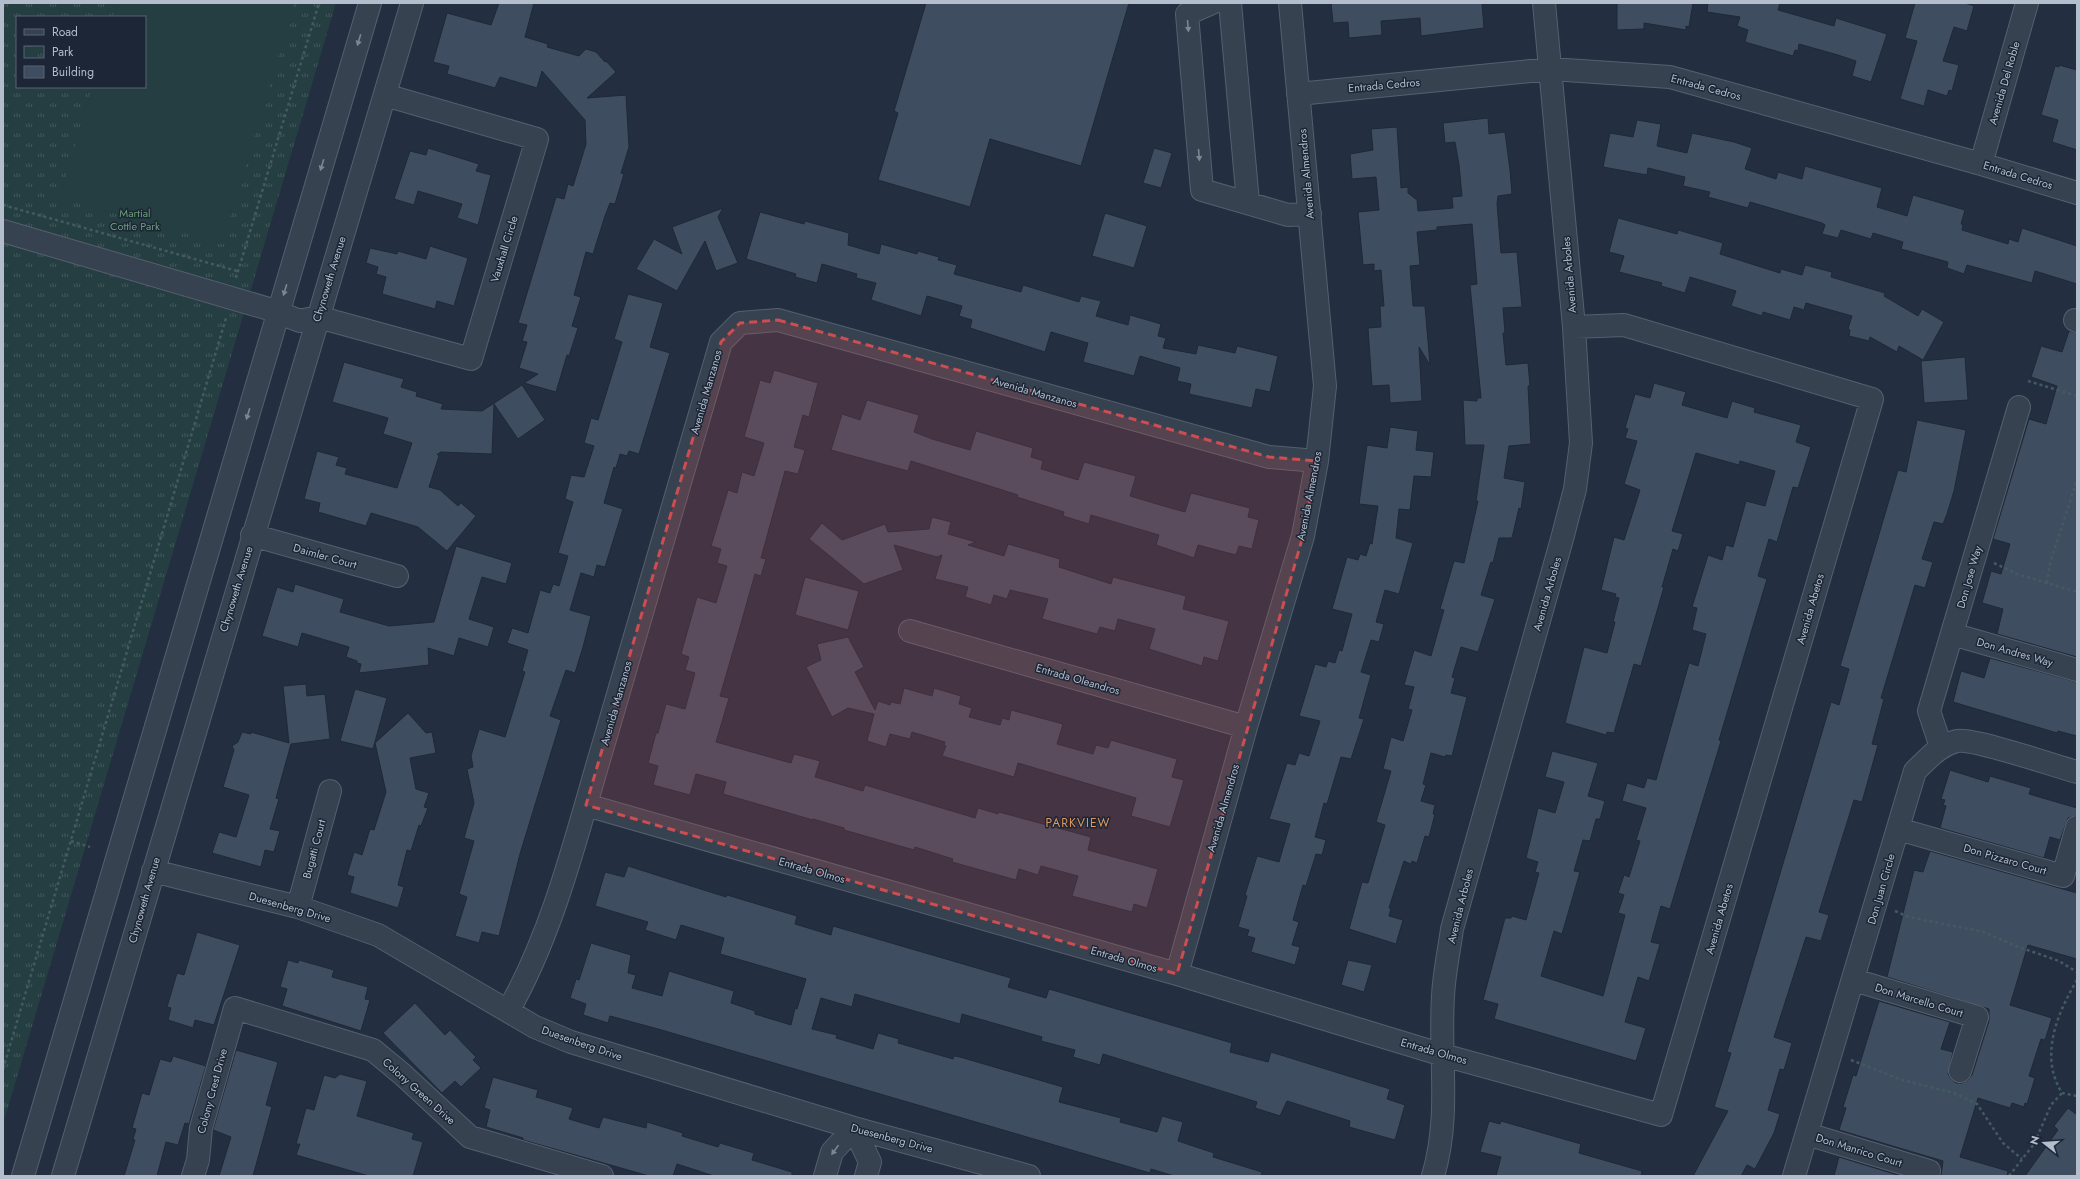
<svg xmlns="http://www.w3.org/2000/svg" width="2080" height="1179" font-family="Jost,sans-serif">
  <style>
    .park { fill: url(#park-tufts); fill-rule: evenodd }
    .garden { fill: #253e42 }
    .building { fill: #3f4d61; stroke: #1e2838 }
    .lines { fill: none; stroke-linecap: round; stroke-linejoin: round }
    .minor-casing { stroke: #555f6e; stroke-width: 24 }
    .path { stroke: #435b5f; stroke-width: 2.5; stroke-dasharray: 3 3; stroke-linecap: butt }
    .minor { stroke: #374251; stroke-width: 22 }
    .oneway { fill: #7c8694 }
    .marked { fill: #ce4d51; fill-opacity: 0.2; stroke: #ce4d51; stroke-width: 3; stroke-dasharray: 8 5; stroke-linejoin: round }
    .labels { text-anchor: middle; stroke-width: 3; stroke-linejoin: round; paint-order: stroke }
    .street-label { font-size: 11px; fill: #b4bdcb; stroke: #1c2636 }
    .park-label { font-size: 11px; fill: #699e76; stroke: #1c2636 }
    .neighbourhood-label { font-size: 12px; letter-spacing: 1px; fill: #de975d; stroke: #1c2636 }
  </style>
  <defs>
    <pattern id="park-tufts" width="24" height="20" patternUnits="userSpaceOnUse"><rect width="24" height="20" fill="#253e42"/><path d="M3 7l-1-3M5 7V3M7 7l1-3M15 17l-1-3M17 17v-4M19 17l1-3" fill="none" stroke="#42585c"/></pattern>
  </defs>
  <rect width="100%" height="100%" fill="#232f41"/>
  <path class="park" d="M3 3H336L3 1124ZM17 17H145V87H17Z"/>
  <path class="garden" d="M117 3H294L222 244 60 197 92 87H145V17H113Z"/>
  <path class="building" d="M499 3H534L525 37 548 44 547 47 579 56 586 49 596 52 605 62 606 61 616 72 587 98 626 95 629 147 621 173 624 174 615 204 610 203 605 216 593 254 586 252 574 295 581 297 572 326 578 328 569 356 567 355 556 392 524 383 538 374 519 368 527 342 522 341 527 325 518 323 556 197 564 199 568 184 573 186 586 144 585 120 542 71 537 88 500 77 495 88 447 74 449 66 433 62 447 13 491 25Z
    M926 3H1129L1081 166 990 139 970 207 878 180 898 113 894 111Z
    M1331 3H1482L1484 28 1421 36 1420 18 1381 21 1382 35 1349 38 1348 22 1333 23Z
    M1617 3H1693L1689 27 1686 26V30L1644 23V29L1617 30Z
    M1708 3H1780L1778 10 1834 26 1836 18 1887 34 1871 82 1852 76 1856 61 1838 55 1799 44 1798 51 1795 50 1793 56 1745 42 1748 30 1737 26 1740 17 1707 12Z
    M1915 3H1965L1974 6 1967 31 1954 27 1943 61 1959 65 1952 91 1949 90 1947 96 1928 90 1924 106 1900 99 1917 41 1905 38Z
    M2059 65 2077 70V150L2052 142 2058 120 2041 115 2055 66 2059 67Z
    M1488 118 1489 134 1505 132 1510 170 1512 194 1498 196 1497 204 1501 253 1517 252 1522 307 1503 308 1505 333H1503L1506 365 1528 363 1530 386H1528L1531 444 1509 446 1504 478 1525 482 1521 509 1519 508 1512 538H1499L1493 563 1491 562 1481 595 1495 599 1478 652 1461 647 1452 677 1455 678 1451 693 1467 697 1452 756 1446 755 1445 757 1431 753 1423 784 1426 785 1421 801 1435 805 1433 814H1435L1429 837 1425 836 1417 863 1412 861 1411 864 1404 861 1389 908H1391L1389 916 1403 920 1396 944 1349 929 1362 882 1368 883 1385 825 1376 822 1391 771 1383 769 1391 737 1403 741 1412 710 1408 709 1414 687 1404 685 1414 650 1431 656 1444 610 1440 609 1454 561 1464 563 1478 501H1476L1484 445H1465L1463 400 1477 401V398H1481L1470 285 1477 284 1472 224 1437 227V230L1417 232 1420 265 1410 266 1413 306H1425L1430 365 1419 347 1422 401 1390 403 1389 385 1372 386 1368 328 1381 327 1380 306H1384L1381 270 1374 271V264L1363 265 1358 212 1379 210 1376 177 1352 179 1350 154 1373 150 1371 129 1397 127 1401 188 1408 187V193L1417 200 1418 211 1453 208 1452 197 1462 196 1459 165 1455 142 1445 143 1443 123Z
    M1637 120 1661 124 1657 146 1687 153 1692 133 1734 142 1752 148 1745 169 1776 179 1778 172 1802 179 1805 166 1882 188 1877 207 1907 216 1913 195 1965 210 1961 224 1963 225 1962 230 2008 244 2009 239 2018 242 2022 228 2077 246V284L2035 271 2032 283 1967 265 1964 274 1947 268 1948 262 1901 249 1903 242 1873 233 1871 239 1841 230 1838 238 1822 234 1825 225 1822 223 1750 202 1748 208 1708 197 1710 192 1683 186 1685 177 1648 168 1647 175 1603 167 1610 133 1633 137Z
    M428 148 479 164 476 171 491 175 478 225 457 218 462 204 418 191 414 205 394 199 410 151 426 155Z
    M1154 148 1172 153 1161 188 1143 183Z
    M723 208 718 217 738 263 716 271 705 241 677 291 636 269 654 239 682 254 672 227Z
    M760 212 804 224 805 221 849 233 848 245 879 254 881 244 917 254 918 251 939 257 938 260 957 265 954 274 1021 292 1023 285 1079 302 1081 296 1101 301 1096 316 1128 325 1130 315 1161 324 1158 336 1166 338 1163 348 1196 354 1198 345 1235 353 1237 346 1278 356 1270 392 1256 389 1252 408 1189 394 1191 384 1177 381 1180 368 1140 356 1134 376 1083 362 1088 343 1051 332 1045 352 970 328 972 320 959 316 962 306 927 296 921 316 871 300 876 283 856 278 857 274 822 264 817 283 795 277 796 274 746 259Z
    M1105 213 1147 226 1134 268 1092 256Z
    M1618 218 1677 234 1678 230 1723 243 1720 254 1780 273 1781 269 1802 275 1805 265 1832 272 1831 277 1885 293 1884 296 1918 316 1922 309 1944 322 1923 360 1899 346 1897 352 1870 337 1869 341 1849 336 1850 330 1848 329 1852 316 1806 303 1804 310 1794 307 1790 320 1763 312 1762 316 1731 306 1736 291 1690 277 1685 293 1661 286 1662 283 1619 272 1624 256 1609 252Z
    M430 246 468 258 454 306 437 301 435 309 382 294 386 277 376 274 378 267 366 263 370 248 397 254 398 251 426 259Z
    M628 294 663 303 650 347 670 353 639 454 629 451 627 456 620 454 616 468 614 467 604 503 623 509 605 567 597 565 594 577 581 573 570 610 591 616 583 647 575 673 566 670 550 716 561 720 520 854 499 936 482 932 479 943 455 936 467 897 459 894 474 841 464 838 474 803 467 769 473 767 471 756 479 729 505 737 525 672 522 671 528 650 507 643 512 628 528 633 540 590 550 593 553 584 559 586 568 556 558 553 573 502 565 499 571 475 584 477 594 446 584 443 591 418 598 420 622 342 614 339Z
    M2069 331 2077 333V657L1997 634 2003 609 1982 603 1991 571 2001 574 2010 544 1993 539 2029 419 2046 424 2057 386 2031 377 2041 346 2062 352Z
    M1965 357 1968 400 1924 403 1921 361Z
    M344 362 404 379 401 387 417 392 416 396 443 404 441 409 482 411 522 385 545 420 518 439 494 404 492 454 440 452 439 454H437L439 456 429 487 440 490 458 506 461 503 476 516 447 551 418 527 371 513 366 526 318 512 320 503 304 499 317 451 339 457 336 465 347 468 345 474 397 488 412 443 383 434 388 418 332 402Z
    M774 370 818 383 809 417 803 415 794 447 805 450 798 474 785 471 761 558 766 559 761 576 755 574 736 641 720 696 729 698 716 742 791 763 794 754 820 761 815 777 863 791 865 785 975 818 978 808 998 814 999 812 1091 837 1088 850 1158 869 1147 908 1134 904 1132 912 1072 896 1078 876 1041 866 1038 875 1019 869 1016 880 952 862 953 859 915 847 914 850 844 830V828L813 819V820L723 794 726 782 696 774 690 795 653 785 658 766 648 763 656 733H658L666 704 685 709 695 673 685 670 689 657 681 654 697 597 716 603 727 566 717 563 721 549 711 546 728 490 737 493 742 472 754 476 764 443 744 437 760 380 770 383Z
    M1654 383 1686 392 1682 405 1727 418 1732 401 1755 408 1754 412 1801 425 1796 442 1811 447 1798 488 1793 487 1777 542 1769 539 1758 576 1767 579 1719 740 1721 741 1670 909 1661 906 1651 942 1660 944 1649 981 1638 977 1625 1022 1646 1028 1636 1061 1494 1019 1498 1004 1483 1000 1505 918H1511L1512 916 1526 920 1539 873 1535 872 1538 862 1526 858 1538 808 1555 813 1564 782 1545 777 1552 751 1598 763 1588 796 1605 801 1600 819H1596L1590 841 1583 840 1574 871 1580 872 1562 934 1554 931 1541 976 1603 996 1625 915 1618 913 1624 895 1618 893 1624 875 1629 877 1640 841 1636 840 1646 808 1622 801 1627 783 1644 788 1647 778 1656 780 1689 663 1698 666 1706 634 1692 630 1697 608 1692 607 1708 555 1722 560 1726 545 1733 547 1746 501 1765 506 1775 471 1740 461 1739 465 1696 453 1672 531 1683 534 1678 551 1673 549 1662 587H1664L1641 666 1634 664 1614 733 1607 732 1606 735 1565 723 1584 647 1607 653 1615 622H1613L1619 598 1615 597 1616 594 1601 590 1614 537 1624 540 1640 490 1624 484 1637 441 1625 438 1628 429 1625 428 1635 394 1650 398Z
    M867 400 919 415 914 432 932 439 970 450 976 431 1033 448 1031 457 1043 461 1041 469 1078 480 1084 462 1136 476 1130 496 1167 507 1185 512 1191 493 1250 508 1248 517 1259 520 1252 549 1239 546 1236 555 1198 545 1194 558 1156 545 1159 535 1091 515 1089 524 1063 516 1064 512 1017 497 1018 495 911 461 908 471 831 450 842 414 860 420Z
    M1917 420 1966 430 1954 491 1947 514 1943 524 1934 522 1922 559 1933 562 1925 588 1915 585 1881 698 1884 699 1872 744 1878 745 1862 802 1854 800 1819 912 1829 915 1821 941 1806 937 1774 1037 1792 1043 1784 1070 1780 1069 1768 1110 1780 1114 1774 1133 1755 1169 1747 1165 1741 1176H1693L1728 1111 1714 1107 1731 1053 1727 1052 1831 702 1839 705 1849 669 1840 666 1898 470 1906 472Z
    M1390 427 1418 431 1416 450 1434 452 1431 477 1414 476 1410 510 1399 509 1396 538 1413 543 1399 594 1385 590 1376 622 1384 624 1379 642 1371 640 1361 672 1371 675 1359 718 1364 719 1351 759 1341 757 1327 804 1324 803 1315 837 1326 840 1322 855 1316 854 1306 886 1303 885 1293 920 1299 922 1292 945 1300 947 1295 965 1251 952 1255 938 1247 936 1249 930 1238 927 1247 896 1245 895 1257 856 1279 862 1290 824 1269 819 1287 763 1295 765 1299 753 1309 756 1320 721 1299 716 1315 664 1326 667 1328 661 1335 663 1339 650 1342 651 1352 614 1332 609 1347 557 1358 560 1360 554 1366 556 1370 543 1372 544 1378 506 1359 504 1364 466 1367 445 1387 448Z
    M932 517 951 522 948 534 976 542 968 545 1004 556 1008 544 1060 559 1059 567 1111 584 1113 577 1186 596 1183 609 1229 621 1218 661 1204 657 1202 666 1149 649 1155 629 1118 619 1115 631 1100 627 1097 634 1042 619 1048 599 1010 590 1007 599 994 595 991 605 965 597 968 587 935 579 942 555 937 557 894 545 903 570 864 584 809 539 822 523 842 540 885 524 888 532 929 529Z
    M456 546 512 563 506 584 482 577 469 619 494 627 488 647 459 638 454 656 428 648 429 665 359 673 361 664 357 663V661L346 657 349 647 302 633 298 647 262 636 277 587 293 592 295 584 344 599 340 612 389 626 434 622Z
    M805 577 859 591 848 630 795 615Z
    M848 637 864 667 855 672 875 710 878 701 890 705 891 702 900 704 904 688 932 696 934 688 961 696 959 704 972 708 969 717 1000 725 1002 718 1009 720 1011 710 1063 724 1057 744 1093 754 1096 745 1108 748 1111 740 1177 759 1172 777 1184 780 1170 827 1131 816 1136 798 1018 763 1014 777 942 756 946 746 944 745 945 742 912 732 910 739 890 734 886 747 867 741 874 714 848 708 832 717 806 667 821 660 817 644Z
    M1990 658 2077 682V736L2058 731 2057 733 1953 702 1961 671 1984 678Z
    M306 684 307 696 325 694 330 739 291 744 276 798 279 799 270 829 280 831 274 852 265 850 261 867 212 853 219 832 236 837 249 795 223 787 234 750 232 746 238 742 242 732 251 734V732L289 743 283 686Z
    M355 689 387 698 373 749 340 741Z
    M408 713 426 733 432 732 436 753 410 758 416 789 429 793 424 807 428 808 421 826 419 825 411 851 407 850 398 885 404 887 398 908 350 893 354 877 347 875 354 852 362 855 370 829 374 830 386 792 375 743Z
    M1950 770 1988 782 1990 776 2031 788 2029 794 2077 808V815L2068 818 2060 840 2050 837 2044 858 1940 828 1946 806 1943 805 1945 800 1941 799Z
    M1930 851 2077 893V959L2028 945 2010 1005 2052 1018 2045 1040 2041 1039 2029 1076 2035 1078 2027 1104 2025 1103 2024 1107 2012 1103 2010 1108 1978 1098 1960 1157 2008 1171 2007 1176H1941L1943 1161 1839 1130 1846 1108 1843 1107 1853 1075 1856 1076 1879 1001 1950 1022 1941 1049 1953 1052 1948 1074 1951 1079 1956 1083H1962L1968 1080 1972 1075 1989 1021V1009L1887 977 1914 870 1923 872Z
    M628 866 726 897 727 895 797 916 795 924 831 935 833 926 1011 978 1008 987 1046 998 1049 989 1232 1043 1230 1052 1268 1062 1271 1052 1390 1089 1387 1099 1405 1105 1395 1140 1349 1127 1350 1121 1287 1101 1280 1116 1255 1108 1257 1102 1103 1054 1100 1065 1073 1057 1075 1050 1041 1041 1042 1037 962 1014 960 1024 855 994 852 1007 821 998 812 1029 837 1035 836 1038 873 1049 878 1033 899 1039 898 1043 953 1059 954 1056 960 1057 1063 1087 1059 1102 1121 1118 1120 1122 1157 1132 1162 1116 1183 1122 1178 1141 1214 1153 1213 1157 1262 1172 1261 1176H1174L1151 1169 1150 1173 658 1029 610 1016 608 1023 583 1015 586 1004 570 998 576 979 579 980 591 943 631 955 628 973 636 975 632 988 662 996 669 971 734 991 731 1003 755 1011V1014L791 1025 795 1008 797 1009 806 979 720 954 724 938 681 925 676 940 645 930 648 922 595 906 605 872 624 877Z
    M197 932 240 945 214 1025 195 1020 193 1028 168 1020 171 1008 167 1007 177 973 184 975Z
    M288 960 298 963 299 960 334 970 332 977 368 987 365 999 370 1000 361 1031 282 1006 287 989 280 987Z
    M1348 960 1372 965 1364 992 1341 985Z
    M415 1003 445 1035 450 1030 476 1057 473 1060 481 1068 461 1087 455 1081 442 1093 383 1033Z
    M236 1050 278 1062 266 1105 272 1107 253 1176H219L231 1137 213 1130Z
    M173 1056 206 1066 189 1124 185 1123 178 1145 166 1142 157 1176H124L135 1140 133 1139 136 1129 132 1128 142 1093 149 1095 160 1059 171 1062Z
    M340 1074 367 1081 357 1116 414 1133 412 1139 423 1142 413 1176H369L296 1155 300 1144H296L306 1108 314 1110 324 1075 335 1078Z
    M493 1077 538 1090 536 1097 573 1108 569 1119 599 1128 603 1117 646 1128 647 1122 683 1133 682 1136 718 1147 720 1143 754 1153 752 1160 792 1172V1176H714L677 1164 673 1176H649L523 1140V1138L486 1127 490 1110 484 1108Z
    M2068 1108 2077 1115V1176H2025L2058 1130 2054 1126Z
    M1489 1121 1500 1124 1501 1121 1581 1144 1579 1153 1642 1171 1641 1176H1496L1501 1157 1480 1152Z
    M1839 1157 1901 1176H1834Z"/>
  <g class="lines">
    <defs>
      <path id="minor" d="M1212 3 1187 14 1202 190 1288 215 1310 214
        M1230 3 1248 202
        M1298 94 1551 69 1670 77 1981 164 2077 193
        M1981 164 2027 3
        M3 231 269 309 300 321 318 317 471 359 537 139 385 95
        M2075 320 2077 321
        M252 535 397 576
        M910 631 1246 727
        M1952 634 2077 670
        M1941 747 1929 711 2019 407
        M586 805 1177 974 1443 1055 1661 1115 1872 399 1624 325 1574 327
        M1898 829 2063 876 2077 827
        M153 871 298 907 378 935 535 1027 571 1042 854 1128 1029 1176
        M298 907 330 791
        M1177 974 1246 727 1303 536 1317 461 1325 386 1290 3
        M1854 980 1977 1017 1960 1071
        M508 1011C555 929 578 829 605 739 644 607 683 475 721 342L740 323 778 320 1269 457 1317 461
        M1807 1134 1929 1171 1928 1176
        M23 1176 370 3
        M63 1176 412 3
        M193 1176 198 1160 201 1128 235 1008 373 1050 402 1074 470 1137 602 1176
        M825 1176 832 1152 854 1128 870 1162 866 1176
        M1433 1176C1451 1116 1439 1057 1443 996 1444 974 1449 951 1452 929L1562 539 1575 489 1581 443 1574 327 1544 3
        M1794 1176 1915 771C1928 759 1939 745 1957 741 1974 738 2055 766 2077 772"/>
    </defs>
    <use href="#minor" class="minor-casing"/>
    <path class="path" d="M3 205 237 271
      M236 278 319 3
      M2028 381 2077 396
      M1994 563 2017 574 2077 592
      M2047 583 2050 563 2077 480
      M71 841 90 847
      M1895 911 1909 917 1984 932 2016 946 2059 961 2077 972
      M2077 980C2057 1014 2039 1056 2062 1093L2077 1096
      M1851 1060 1902 1080 1954 1093 1977 1104 2003 1143 2022 1159
      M3 1069 226 318
      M2009 1176 2034 1144 2051 1105 2062 1093"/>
    <use href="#minor" class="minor"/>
  </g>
  <defs><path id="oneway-solid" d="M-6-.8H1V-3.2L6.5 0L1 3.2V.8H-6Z"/></defs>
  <g class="oneway">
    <use href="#oneway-solid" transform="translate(1188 26) rotate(85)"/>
    <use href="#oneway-solid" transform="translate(359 40) rotate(107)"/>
    <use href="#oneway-solid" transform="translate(1199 155) rotate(85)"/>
    <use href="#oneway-solid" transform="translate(322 165) rotate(107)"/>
    <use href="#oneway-solid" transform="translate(285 290) rotate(107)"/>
    <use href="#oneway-solid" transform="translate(248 414) rotate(107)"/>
    <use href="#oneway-solid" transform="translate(835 1150) rotate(126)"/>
  </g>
  <path class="marked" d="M778 320 1269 457 1317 461 1303 536 1177 974 586 805 721 342 740 323Z"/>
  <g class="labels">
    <g class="street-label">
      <text transform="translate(2004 83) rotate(-74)" y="4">Avenida Del Roble</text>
      <text transform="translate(1384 85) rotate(-5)" y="4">Entrada Cedros</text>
      <text transform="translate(1706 87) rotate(15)" y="4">Entrada Cedros</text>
      <text transform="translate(1306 174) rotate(-95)" y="4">Avenida Almendros</text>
      <text transform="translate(2018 175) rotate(17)" y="4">Entrada Cedros</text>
      <text transform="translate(504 249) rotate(-73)" y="4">Vauxhall Circle</text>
      <text transform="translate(1569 275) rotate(-95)" y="4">Avenida Arboles</text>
      <text transform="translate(329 279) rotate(-73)" y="4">Chynoweth Avenue</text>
      <text transform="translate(706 392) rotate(-74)" y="4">Avenida Manzanos</text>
      <text transform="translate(1035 392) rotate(16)" y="4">Avenida Manzanos</text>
      <text transform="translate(1309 496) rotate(-79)" y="4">Avenida Almendros</text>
      <text transform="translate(325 556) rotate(16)" y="4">Daimler Court</text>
      <text transform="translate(1969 577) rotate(-74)" y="4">Don Jose Way</text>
      <text transform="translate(236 589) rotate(-73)" y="4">Chynoweth Avenue</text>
      <text transform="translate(1547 594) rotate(-74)" y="4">Avenida Arboles</text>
      <text transform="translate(1810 609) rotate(-74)" y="4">Avenida Abetos</text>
      <text transform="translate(2015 652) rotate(16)" y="4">Don Andres Way</text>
      <text transform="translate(1078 679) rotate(16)" y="4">Entrada Oleandros</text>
      <text transform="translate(616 703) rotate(-74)" y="4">Avenida Manzanos</text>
      <text transform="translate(1223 808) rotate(-74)" y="4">Avenida Almendros</text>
      <text transform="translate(314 849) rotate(-75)" y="4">Bugatti Court</text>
      <text transform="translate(2005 859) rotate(16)" y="4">Don Pizzaro Court</text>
      <text transform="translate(812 870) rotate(16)" y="4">Entrada Olmos</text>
      <text transform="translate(1881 889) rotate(-74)" y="4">Don Juan Circle</text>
      <text transform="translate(144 900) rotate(-74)" y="4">Chynoweth Avenue</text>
      <text transform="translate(1460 906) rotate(-76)" y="4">Avenida Arboles</text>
      <text transform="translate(290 907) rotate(16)" y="4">Duesenberg Drive</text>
      <text transform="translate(1719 919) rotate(-74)" y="4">Avenida Abetos</text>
      <text transform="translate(1124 959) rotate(16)" y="4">Entrada Olmos</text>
      <text transform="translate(1919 1000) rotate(17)" y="4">Don Marcello Court</text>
      <text transform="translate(582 1043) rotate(19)" y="4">Duesenberg Drive</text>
      <text transform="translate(1434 1051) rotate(16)" y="4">Entrada Olmos</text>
      <text transform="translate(212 1091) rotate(-75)" y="4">Colony Crest Drive</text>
      <text transform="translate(419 1091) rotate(42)" y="4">Colony Green Drive</text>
      <text transform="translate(892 1138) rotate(15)" y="4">Duesenberg Drive</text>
      <text transform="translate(1859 1150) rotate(17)" y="4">Don Manrico Court</text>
    </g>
    <g class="park-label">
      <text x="135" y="217">Martial<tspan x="135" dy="13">Cottle Park</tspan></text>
    </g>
    <g class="neighbourhood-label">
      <text x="1078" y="827">PARKVIEW</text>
    </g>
  </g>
  <rect width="2080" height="1179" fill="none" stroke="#b4bdcb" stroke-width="8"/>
  <rect x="16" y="16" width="130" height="72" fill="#1c2636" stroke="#596272"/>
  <rect x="24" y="29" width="20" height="6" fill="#374251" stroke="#596272"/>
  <text x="52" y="36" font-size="12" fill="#b4bdcb">Road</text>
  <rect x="24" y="46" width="20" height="12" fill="url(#park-tufts)" stroke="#596272"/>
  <text x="52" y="56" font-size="12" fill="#b4bdcb">Park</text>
  <rect x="24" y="66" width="20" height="12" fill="#3f4d61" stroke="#596272"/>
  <text x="52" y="76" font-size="12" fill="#b4bdcb">Building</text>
  <g transform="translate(2044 1143) rotate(287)" stroke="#1c2636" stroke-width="3" paint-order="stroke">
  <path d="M0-3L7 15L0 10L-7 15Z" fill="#b4bdcb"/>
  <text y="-6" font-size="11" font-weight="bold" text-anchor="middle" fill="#b4bdcb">N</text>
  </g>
</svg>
